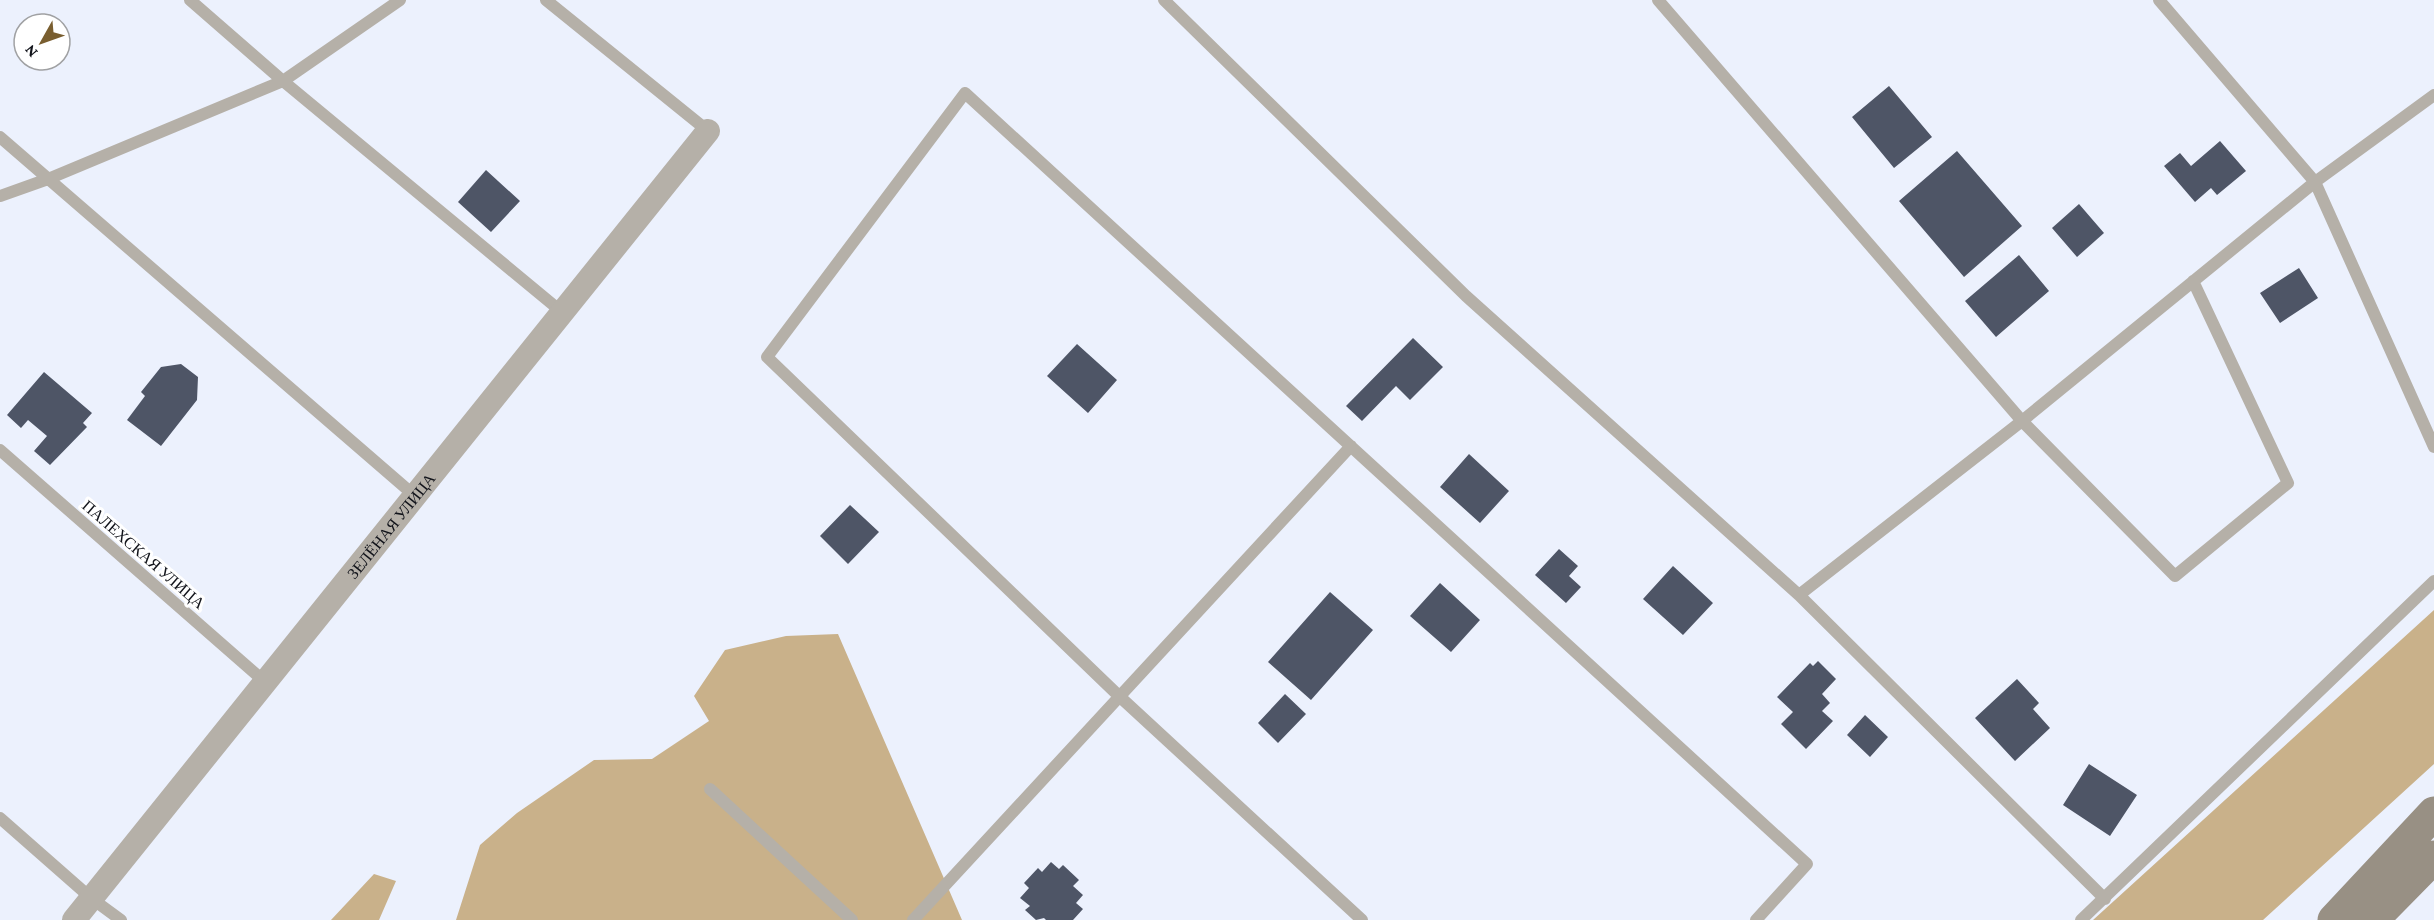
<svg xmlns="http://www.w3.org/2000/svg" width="2434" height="920" font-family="'Crimson Pro',serif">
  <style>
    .forest { fill: #c9b18a }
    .building { fill: #4e5566 }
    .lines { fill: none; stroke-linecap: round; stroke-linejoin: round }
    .lane { stroke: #b5b0a8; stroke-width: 12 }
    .street { stroke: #b5b0a8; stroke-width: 24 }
    .secondary { stroke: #989084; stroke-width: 33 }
    .labels { text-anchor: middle; stroke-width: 6; stroke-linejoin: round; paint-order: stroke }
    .street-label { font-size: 16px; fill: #11131a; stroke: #fff }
  </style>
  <rect width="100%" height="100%" fill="#ecf1fd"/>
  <path class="forest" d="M2434 610V764L2263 920H2093Z
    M838 634 962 920H456L480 845 517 813 594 760 652 759 709 721 694 696 725 650 786 636Z
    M374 874 396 881 379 920H331Z"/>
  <path class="building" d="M1889 86 1932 137 1894 168 1852 117Z
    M2220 141 2246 171 2217 195 2211 188 2195 202 2164 166 2180 153 2191 166Z
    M1957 151 2022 226 1964 277 1899 201Z
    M486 170 520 201 491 232 458 202Z
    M2079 204 2104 233 2077 257 2052 228Z
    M2019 255 2049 291 1996 337 1965 301Z
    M2299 268 2318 298 2280 323 2260 293Z
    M1413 338 1443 367 1410 400 1396 386 1362 421 1346 406Z
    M1077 344 1117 380 1088 413 1047 376Z
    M181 364 198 377 197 400 161 446 127 420 145 396 141 392 161 367Z
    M44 372 92 413 83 423 87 427 50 465 34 451 47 436 28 420 21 428 7 415Z
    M1469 454 1509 491 1480 523 1440 487Z
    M850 505 879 532 848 564 820 536Z
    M1559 549 1578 566 1569 576 1581 587 1566 603 1535 575Z
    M1673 566 1713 603 1683 635 1643 599Z
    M1440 583 1480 620 1451 652 1410 616Z
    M1330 592 1373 630 1311 700 1268 662Z
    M1818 661 1836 679 1822 694 1830 703 1822 711 1833 721 1806 749 1781 724 1793 712 1777 697 1810 663 1813 666Z
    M2017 679 2039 703 2033 709 2050 728 2015 761 1975 718Z
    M1285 694 1306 714 1278 743 1258 723Z
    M1865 715 1888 737 1870 757 1847 735Z
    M2089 764 2137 795 2110 836 2063 805Z
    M1051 862 1059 869 1063 865 1079 880 1073 886 1083 895 1076 903 1083 909 1073 920H1046L1044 918 1036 920 1025 910 1030 906 1020 898 1029 888 1024 883 1038 868 1042 872Z"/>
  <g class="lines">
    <path class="lane" d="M190 0 283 81 563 313
      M546 0 708 131
      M1164 0 1466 296 1799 595 2105 899
      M1658 0 2022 421 2175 576 2288 483 2193 281
      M2159 0 2315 182 2434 447
      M0 137 415 496
      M0 196 48 179 283 81 400 0
      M0 450 265 682
      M1799 595 2022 421 2315 182 2434 95
      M710 789 852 920
      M0 818 91 898 121 920
      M913 920 1351 446
      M1362 920 1119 696 767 357 965 93 1807 864 1756 920
      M2081 920 2434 581"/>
    <path class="street" id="s1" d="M74 920 708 131"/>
    <path class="secondary" d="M2334 920 2434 813
      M2372 920 2434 857"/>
  </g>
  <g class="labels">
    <g class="street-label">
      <text dy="6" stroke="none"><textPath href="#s1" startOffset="506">ЗЕЛЁНАЯ УЛИЦА</textPath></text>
      <text transform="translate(144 554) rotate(41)" y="6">ПАЛЕХСКАЯ УЛИЦА</text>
    </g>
  </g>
  <g transform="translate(42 42) rotate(230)"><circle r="28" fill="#ffffff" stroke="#a0a1a3" stroke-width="1.5"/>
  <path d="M0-4.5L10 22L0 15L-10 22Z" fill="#795e30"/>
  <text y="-9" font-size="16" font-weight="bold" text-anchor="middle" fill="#11131a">N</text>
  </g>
</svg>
